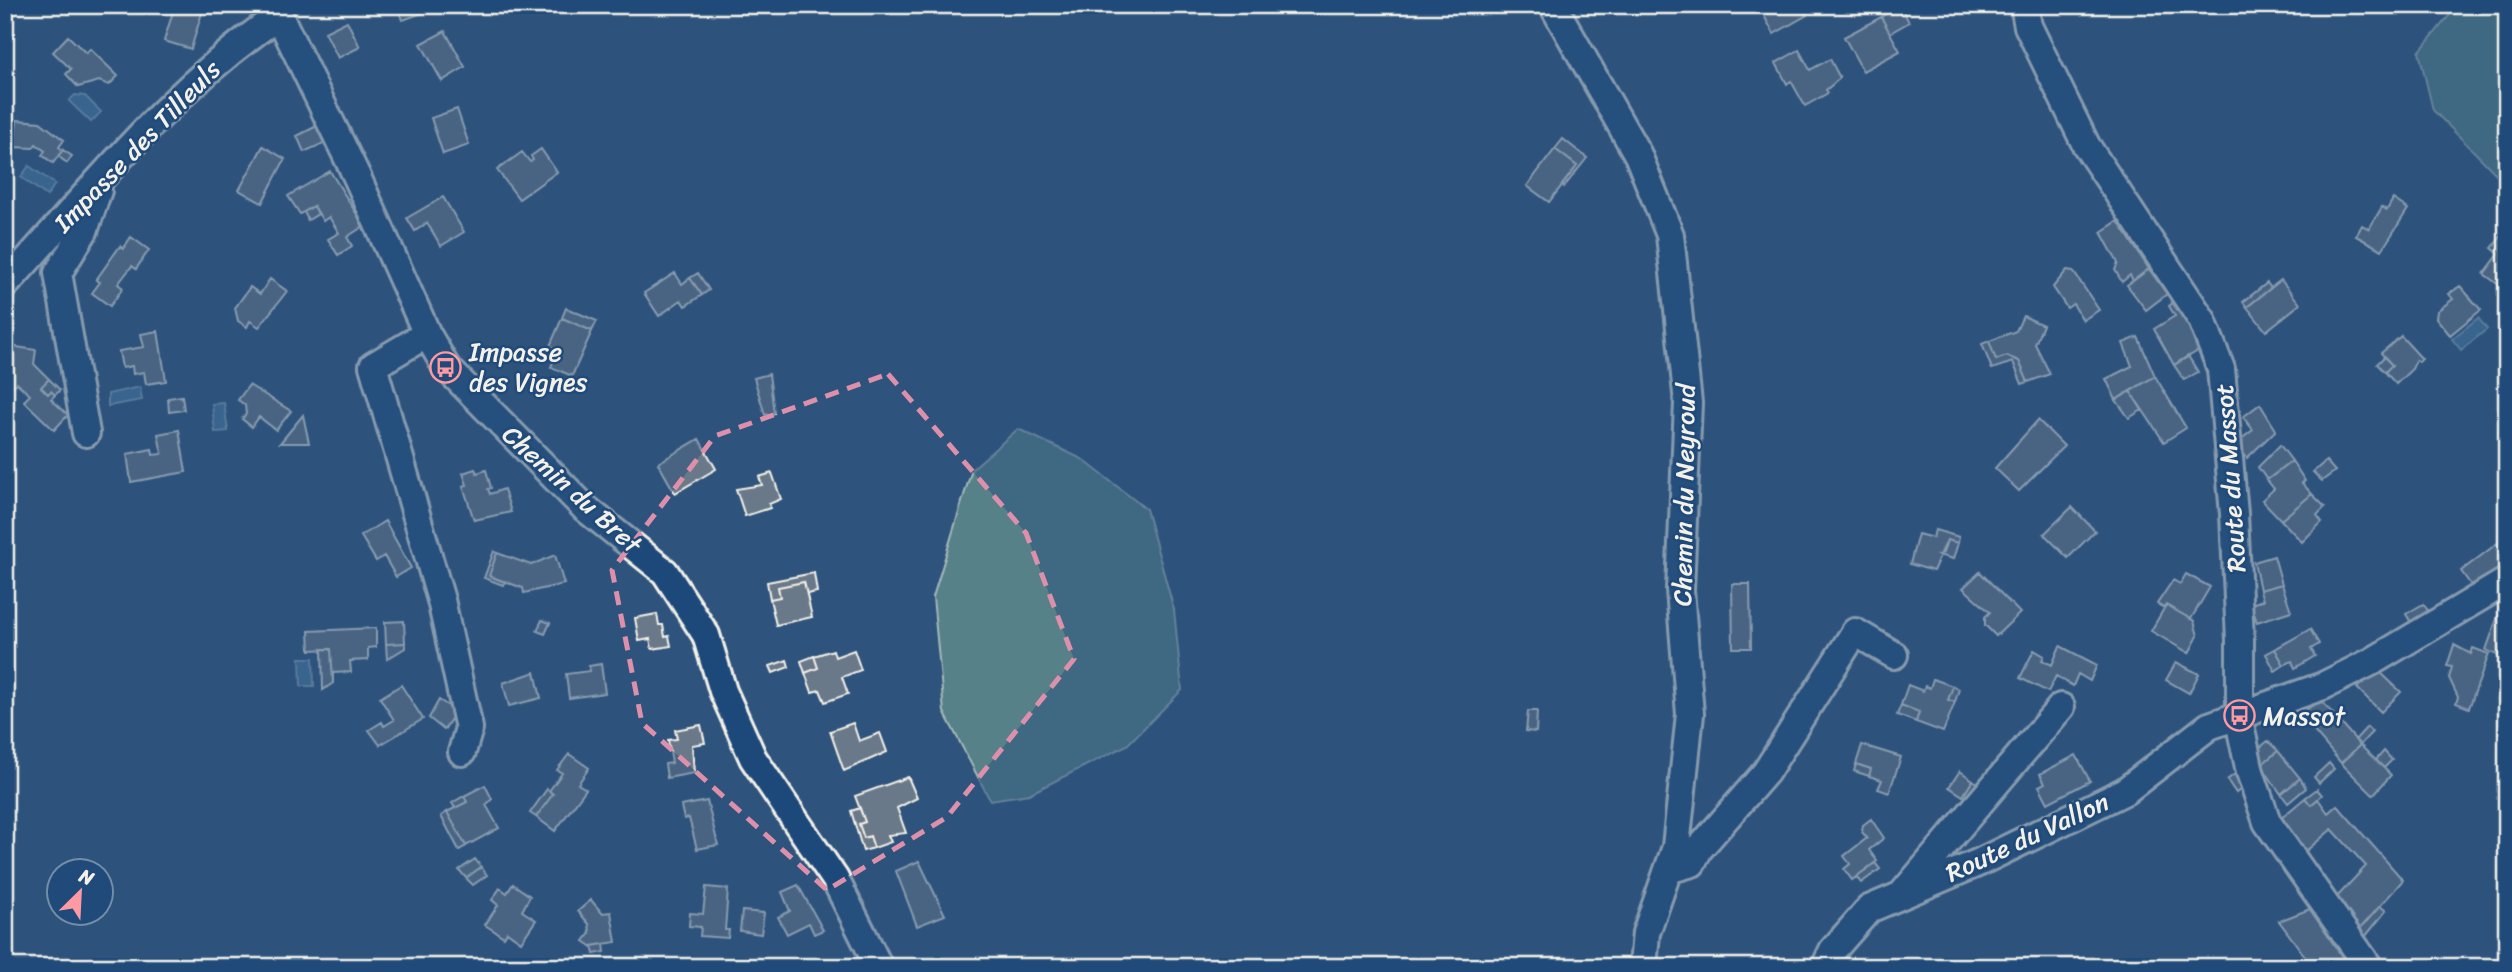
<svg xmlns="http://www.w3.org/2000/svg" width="2512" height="972" font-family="Sriracha,sans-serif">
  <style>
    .green { fill: #578188; stroke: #a6b9b8; stroke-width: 2 }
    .water { fill: #4478a2; stroke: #8aa8be; stroke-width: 2 }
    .building { fill: #6b7989; stroke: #f4f1e8; stroke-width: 2 }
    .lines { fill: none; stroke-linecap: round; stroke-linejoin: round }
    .minor-casing { stroke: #f4f1e8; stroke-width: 32 }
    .minor { stroke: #1f4a7a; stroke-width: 26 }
    .marked { fill: none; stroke: #de8fa9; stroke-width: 5; stroke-dasharray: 14 9; stroke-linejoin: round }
    .labels { text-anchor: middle; stroke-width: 5; stroke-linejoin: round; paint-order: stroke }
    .street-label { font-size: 26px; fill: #f4f1e8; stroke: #1f4a7a }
    .poi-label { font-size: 26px; fill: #f4f1e8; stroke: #1f4a7a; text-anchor: start }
  </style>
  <rect width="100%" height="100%" fill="#2e537d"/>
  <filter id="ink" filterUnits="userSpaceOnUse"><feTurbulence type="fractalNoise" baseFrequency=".0143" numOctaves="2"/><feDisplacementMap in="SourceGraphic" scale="14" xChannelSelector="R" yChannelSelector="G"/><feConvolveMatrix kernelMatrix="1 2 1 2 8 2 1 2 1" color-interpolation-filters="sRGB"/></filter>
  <g filter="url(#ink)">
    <path class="green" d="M2458 5H2507V185L2433 110 2419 52Z
      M1018 429 1082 459 1146 509 1174 610 1182 690 1127 745 1029 794 990 800 944 712 933 597 972 469Z"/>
    <path class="water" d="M75 95 85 96 101 112 91 122 69 101Z
      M29 166 55 184 47 196 21 177Z
      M2478 318 2487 329 2461 350 2452 339Z
      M140 387 142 400 108 406V394Z
      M224 403 228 431 215 432 212 404Z
      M300 658H313L314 686H301Z"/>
    <path class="building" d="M175 5 203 9 191 49 164 41Z
      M397 5H444L403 20Z
      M1758 5H1802L1807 15 1774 34Z
      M1900 5 1909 22 1890 33 1881 17Z
      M1881 17 1900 51 1863 71 1844 37Z
      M347 21 360 47 338 58 325 32Z
      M445 31 465 67 442 81 421 44Z
      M68 36 86 53 90 49 118 76 109 85 99 81 78 87 66 74 71 69 53 52Z
      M1799 50 1810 70 1830 59 1840 78 1826 90 1828 93 1805 106 1791 81 1787 84 1776 63Z
      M457 109 469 145 443 154 431 118Z
      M17 120 40 122 64 140 59 147 63 150 53 163 42 155 45 151 36 144 33 148 14 147Z
      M317 126 324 143 304 152 297 136Z
      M1563 139 1587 158 1564 187 1562 185 1577 166 1555 149Z
      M263 146 285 159 262 203 239 190Z
      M541 149 557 172 519 199 497 170 522 152 530 162 533 160 531 156Z
      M1555 149 1577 166 1549 202 1527 186Z
      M63 150 72 156 67 163 58 156Z
      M330 171 364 226 347 237 352 246 338 255 328 239 339 233 329 217 323 221 314 206 300 214 288 196Z
      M443 197 464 232 441 246 427 223 415 231 407 218Z
      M2393 199 2408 209 2382 250 2356 236 2362 225 2369 229 2382 207 2387 210Z
      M314 206 318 214 308 220 304 212Z
      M2118 221 2149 269 2133 281 2130 275 2122 282 2115 270 2118 263 2101 232Z
      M2507 229V289L2506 290 2484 274 2499 254 2492 248Z
      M131 237 149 250 136 269 132 266 118 284 123 288 110 306 92 293 100 282 96 280 120 246 123 249Z
      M2149 269 2167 294 2146 310 2127 285Z
      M2067 270 2073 271 2099 310 2083 320 2073 304 2067 308 2053 287Z
      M675 273 682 284 690 278 702 295 685 306 681 300 659 316 644 293Z
      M698 273 709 290 702 295 690 278Z
      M270 279 287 291 259 327 250 321 247 327 238 321 235 308 250 287 260 294Z
      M2281 280 2300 304 2266 331 2247 307Z
      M2267 283 2271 288 2247 307 2243 302Z
      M2460 286 2481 310 2450 335 2436 318 2437 311 2453 299 2449 294Z
      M2174 302 2203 348 2174 365 2154 329 2175 316 2169 306Z
      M566 308 597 321 592 331 562 318Z
      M2023 316 2043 325 2035 344 2050 374 2028 382 2019 361 2007 356 1996 360 1989 341 2016 331Z
      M562 318 592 331 572 376 551 367 558 350 550 346Z
      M158 331 166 381 146 384 144 372 133 374 132 366 122 368 119 351 144 347 141 334Z
      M2401 336 2422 359 2419 362 2416 360 2412 369 2396 384 2385 372 2392 365 2381 353Z
      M2138 337 2155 376 2116 400 2106 379 2132 366 2123 343Z
      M1989 341 1996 360 2007 356 2019 361 2028 382 2022 384 2013 362 1992 369 1982 344Z
      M10 346 36 350 34 364 49 379 41 387 48 394 51 391 55 395 51 399 68 415 54 430 24 401 30 395 17 383 11 388 5 383Z
      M2188 356 2198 372 2184 380 2174 365Z
      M2384 357 2392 365 2385 372 2377 364Z
      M769 374 774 413 765 415 754 378Z
      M2155 376 2186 428 2164 442 2130 391Z
      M49 379 60 390 55 395 51 391 48 394 41 387Z
      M249 385 291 411 276 430 259 417 252 427 242 419 246 414 245 405 238 400Z
      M2130 391 2142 410 2129 418 2116 400Z
      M182 396 184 410 169 412 168 398Z
      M2260 404 2276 430 2247 458 2236 443 2253 430 2243 417Z
      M303 415 309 443H280Z
      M2038 420 2064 446 2019 491 1995 468Z
      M179 430 186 472 131 482 127 454 152 449 153 455 162 454 158 434Z
      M699 439 716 469 675 493 658 463Z
      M2280 445 2292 461 2267 480 2258 467Z
      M2292 461 2305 481 2302 483 2312 494 2281 520 2262 500 2274 489 2267 480Z
      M2326 461 2335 471 2322 481 2313 472Z
      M475 469 477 473 486 470 491 488 488 489 490 494 504 489 511 512 474 520 463 486 467 485 463 473Z
      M772 473 781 499 769 504 770 508 745 516 736 489 762 485 759 477Z
      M2312 494 2325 507 2317 515 2322 522 2302 542 2281 520Z
      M2072 507 2095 531 2068 558 2044 534Z
      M385 521 411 568 396 577 384 556 376 561 361 536Z
      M1935 530 1959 537 1958 543 1947 540 1933 571 1910 564 1918 534 1933 538Z
      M2507 536V567L2475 591 2461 571Z
      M1947 540 1958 543 1953 559 1938 555 1943 553Z
      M494 551 497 553 489 576 505 582 503 585 484 578Z
      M497 553 531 565 555 555 564 584 524 593 523 588 489 576Z
      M2274 556 2282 584 2260 590 2254 562Z
      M1980 572 2020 613 1996 636 1985 625V617L1990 612 1963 588Z
      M814 573 817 592 807 594 804 582 778 587 780 597 770 599 767 582Z
      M2186 574 2210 587 2191 619 2166 605 2164 608 2157 604 2173 580 2180 584Z
      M804 582 812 617 776 625 770 599 780 597 778 587Z
      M1732 584H1750L1751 648H1733Z
      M2282 584 2291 611 2257 622 2251 604 2263 600 2260 590Z
      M2423 604 2430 613 2412 624 2406 614Z
      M2166 605 2194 621 2198 636 2189 653 2151 631Z
      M657 614 659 625H663L665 637 669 636 671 646 652 649 650 639 639 641 635 618Z
      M2498 616 2507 619V638L2499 656 2486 650Z
      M542 620 550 623 545 634 537 631Z
      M404 621 405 643 386 644 385 622Z
      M376 628V647L368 648V660L350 661 351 672 333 673V683L331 649 310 650 309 631Z
      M2310 629 2319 644 2311 649 2315 656 2295 668 2292 661 2284 665 2275 649Z
      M405 643V648L387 659 386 644Z
      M2454 645 2471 654 2473 648 2489 654 2469 708 2456 703 2458 697 2449 678 2452 667 2447 666Z
      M2060 646 2097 665 2090 681 2078 674 2073 686 2056 676 2048 692 2020 678 2034 650 2044 656 2042 660 2052 665Z
      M322 649H331L333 683 323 690Z
      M2275 649 2284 665 2275 671 2266 654Z
      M833 650 835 657 854 650 861 670 842 677 848 694 825 702 820 690 812 692 805 673 818 668 814 656Z
      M814 656 818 668 805 673 801 661Z
      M787 660 789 667 773 673 770 666Z
      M2176 662 2199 674 2189 693 2166 680Z
      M601 664 605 693 569 698 566 674 590 671 589 666Z
      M2377 669 2401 692 2381 712 2357 688Z
      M535 672 541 698 509 706 503 683Z
      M1933 679 1953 686 1948 700 1955 702 1943 732 1916 722 1919 712 1901 705 1908 685 1923 691 1925 686 1930 688Z
      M401 685 423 719 380 745 369 730 382 722 384 726 394 720 380 698Z
      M1953 686 1959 689 1955 702 1948 700Z
      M2320 699 2360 745 2341 763 2300 715Z
      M439 700 456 711 444 730 429 718Z
      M1901 705 1919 712 1916 722 1897 715Z
      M1528 711H1537L1536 732 1526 731Z
      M853 723 859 741 880 733 887 752 844 771 830 731Z
      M701 725 705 743 692 745 694 773 667 778 665 764 672 763 668 740 677 739 675 730Z
      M2367 727 2372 732 2360 745 2355 740Z
      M2268 741 2278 751 2261 765 2253 753Z
      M1862 745 1901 757 1889 793 1878 789 1882 780 1869 776 1871 769 1856 764Z
      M2360 745 2391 775 2373 795 2341 763Z
      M2278 751 2300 778 2281 794 2261 765Z
      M2384 751 2392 760 2384 768 2376 760Z
      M569 754 589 768 578 784 586 789 555 831 536 817 553 794 549 791 562 773 557 770Z
      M2076 755 2090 781 2048 803 2039 786 2045 783 2040 774Z
      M2329 763 2334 769 2319 783 2314 777Z
      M1856 764 1871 769 1869 776 1854 771Z
      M1960 771 1973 780 1963 796 1949 787Z
      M2235 774 2244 787 2236 793 2227 780Z
      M908 777 917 798 897 808 906 833 888 835 891 842 874 848 870 836 864 838 859 824 865 822 855 796Z
      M2300 778 2306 788 2288 803 2281 794Z
      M1973 780 1981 786 1971 801 1963 796Z
      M485 785 492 799 486 805 499 828 466 846 447 812 467 802 464 796Z
      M547 789 553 794 536 817 530 813Z
      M2317 789 2322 795 2311 805 2305 798Z
      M464 796 467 802 455 808 452 803Z
      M2305 798 2311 805 2318 799 2328 813 2337 805 2403 880 2359 930 2334 900 2366 866 2332 829 2306 851 2280 819Z
      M707 801 718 845 697 849 689 818 684 819 681 806Z
      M860 808 865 822 859 824 864 838 870 836 874 848 863 851 851 811Z
      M447 812 466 846 459 850 441 816Z
      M1871 819 1884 838 1869 850 1877 861 1852 880 1844 869 1850 864 1844 856 1867 838 1862 832 1863 825Z
      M475 859 481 867 466 878 459 870Z
      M919 861 945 915 917 926 896 871Z
      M1875 863 1880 869 1861 883 1856 877Z
      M481 867 487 875 473 885 466 878Z
      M513 884 530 896 522 911 536 920 521 942 507 932 504 937 485 925 498 905 492 900 500 888 507 893Z
      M798 885 823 930 814 934 809 923 787 934 778 917 790 911 782 892Z
      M706 887 728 889 725 930H729L728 938 700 936 701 927 689 926 690 913 703 914Z
      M591 900 602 913 611 912 616 942 591 946 584 941 590 933 589 924 578 911Z
      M2380 906 2386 911 2365 937 2359 930Z
      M2310 909 2349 967H2313L2279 921Z
      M742 911 764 913 761 934 740 931Z
      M604 944 605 952 594 954 592 946Z"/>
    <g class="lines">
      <defs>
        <path id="minor" d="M274 5 357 177 427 334 446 367 585 508 665 572 706 635 723 691 753 758 835 879 879 967
          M1553 5 1638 155 1670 235 1688 403 1680 590 1690 714 1676 847 1646 933 1643 967
          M2024 5 2028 26 2086 145 2202 320 2221 369 2234 514 2240 640V725L2250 772 2267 822 2369 967
          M5 285C91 191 171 89 277 17
          M427 334 373 366 441 600 469 728 462 752
          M86 433 58 273 84 231 98 190
          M1668 870 1692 863 1699 849 1766 772 1855 632 1894 655
          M1904 892 2061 707
          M1825 967 1833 950 1869 909 1980 862 2125 791 2209 726 2323 686 2373 661 2507 581"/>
      </defs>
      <use href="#minor" class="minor-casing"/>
      <use href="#minor" class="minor"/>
    </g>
  </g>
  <path d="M0 0H2512V972H0ZM888 374 1026 533 1074 659 947 817 827 890 642 723 612 570 715 436Z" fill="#2e537d" fill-opacity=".55" fill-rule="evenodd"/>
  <path class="marked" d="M888 374 1026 533 1074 659 947 817 827 890 642 723 612 570 715 436Z"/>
  <defs>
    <symbol id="bus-ring" viewBox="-11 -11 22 22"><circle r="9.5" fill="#1f4a7a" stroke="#ff9aa2" stroke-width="1.5"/><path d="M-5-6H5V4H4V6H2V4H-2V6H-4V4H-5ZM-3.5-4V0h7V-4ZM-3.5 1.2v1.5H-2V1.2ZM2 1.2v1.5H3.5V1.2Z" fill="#ff9aa2"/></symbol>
  </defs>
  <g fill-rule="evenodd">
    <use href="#bus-ring" x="428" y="350" width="35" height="35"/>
    <use href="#bus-ring" x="2222" y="698" width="35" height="35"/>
  </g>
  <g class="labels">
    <g class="street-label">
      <text transform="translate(137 146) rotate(-46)" y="9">Impasse des Tilleuls</text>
      <text transform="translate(2230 478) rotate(-94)" y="9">Route du Massot</text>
      <text transform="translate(572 489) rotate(42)" y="9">Chemin du Bret</text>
      <text transform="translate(1684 495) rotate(-89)" y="9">Chemin du Neyroud</text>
      <text transform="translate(2027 837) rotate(-25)" y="9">Route du Vallon</text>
    </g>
    <g class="poi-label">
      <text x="469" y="361">Impasse<tspan x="469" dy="30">des Vignes</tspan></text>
      <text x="2263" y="725">Massot</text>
    </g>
  </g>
  <rect width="2512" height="972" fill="none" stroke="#1f4a7a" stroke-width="28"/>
  <rect x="14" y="14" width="2484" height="944" fill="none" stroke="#f4f1e8" stroke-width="2.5" filter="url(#ink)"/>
  <g transform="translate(80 892) rotate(24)"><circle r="33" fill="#1f4a7a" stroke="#748da6" stroke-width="2"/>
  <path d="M0-5L12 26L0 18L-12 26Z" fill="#ff9aa2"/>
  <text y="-10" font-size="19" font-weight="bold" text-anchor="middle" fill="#f4f1e8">N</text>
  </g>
</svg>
